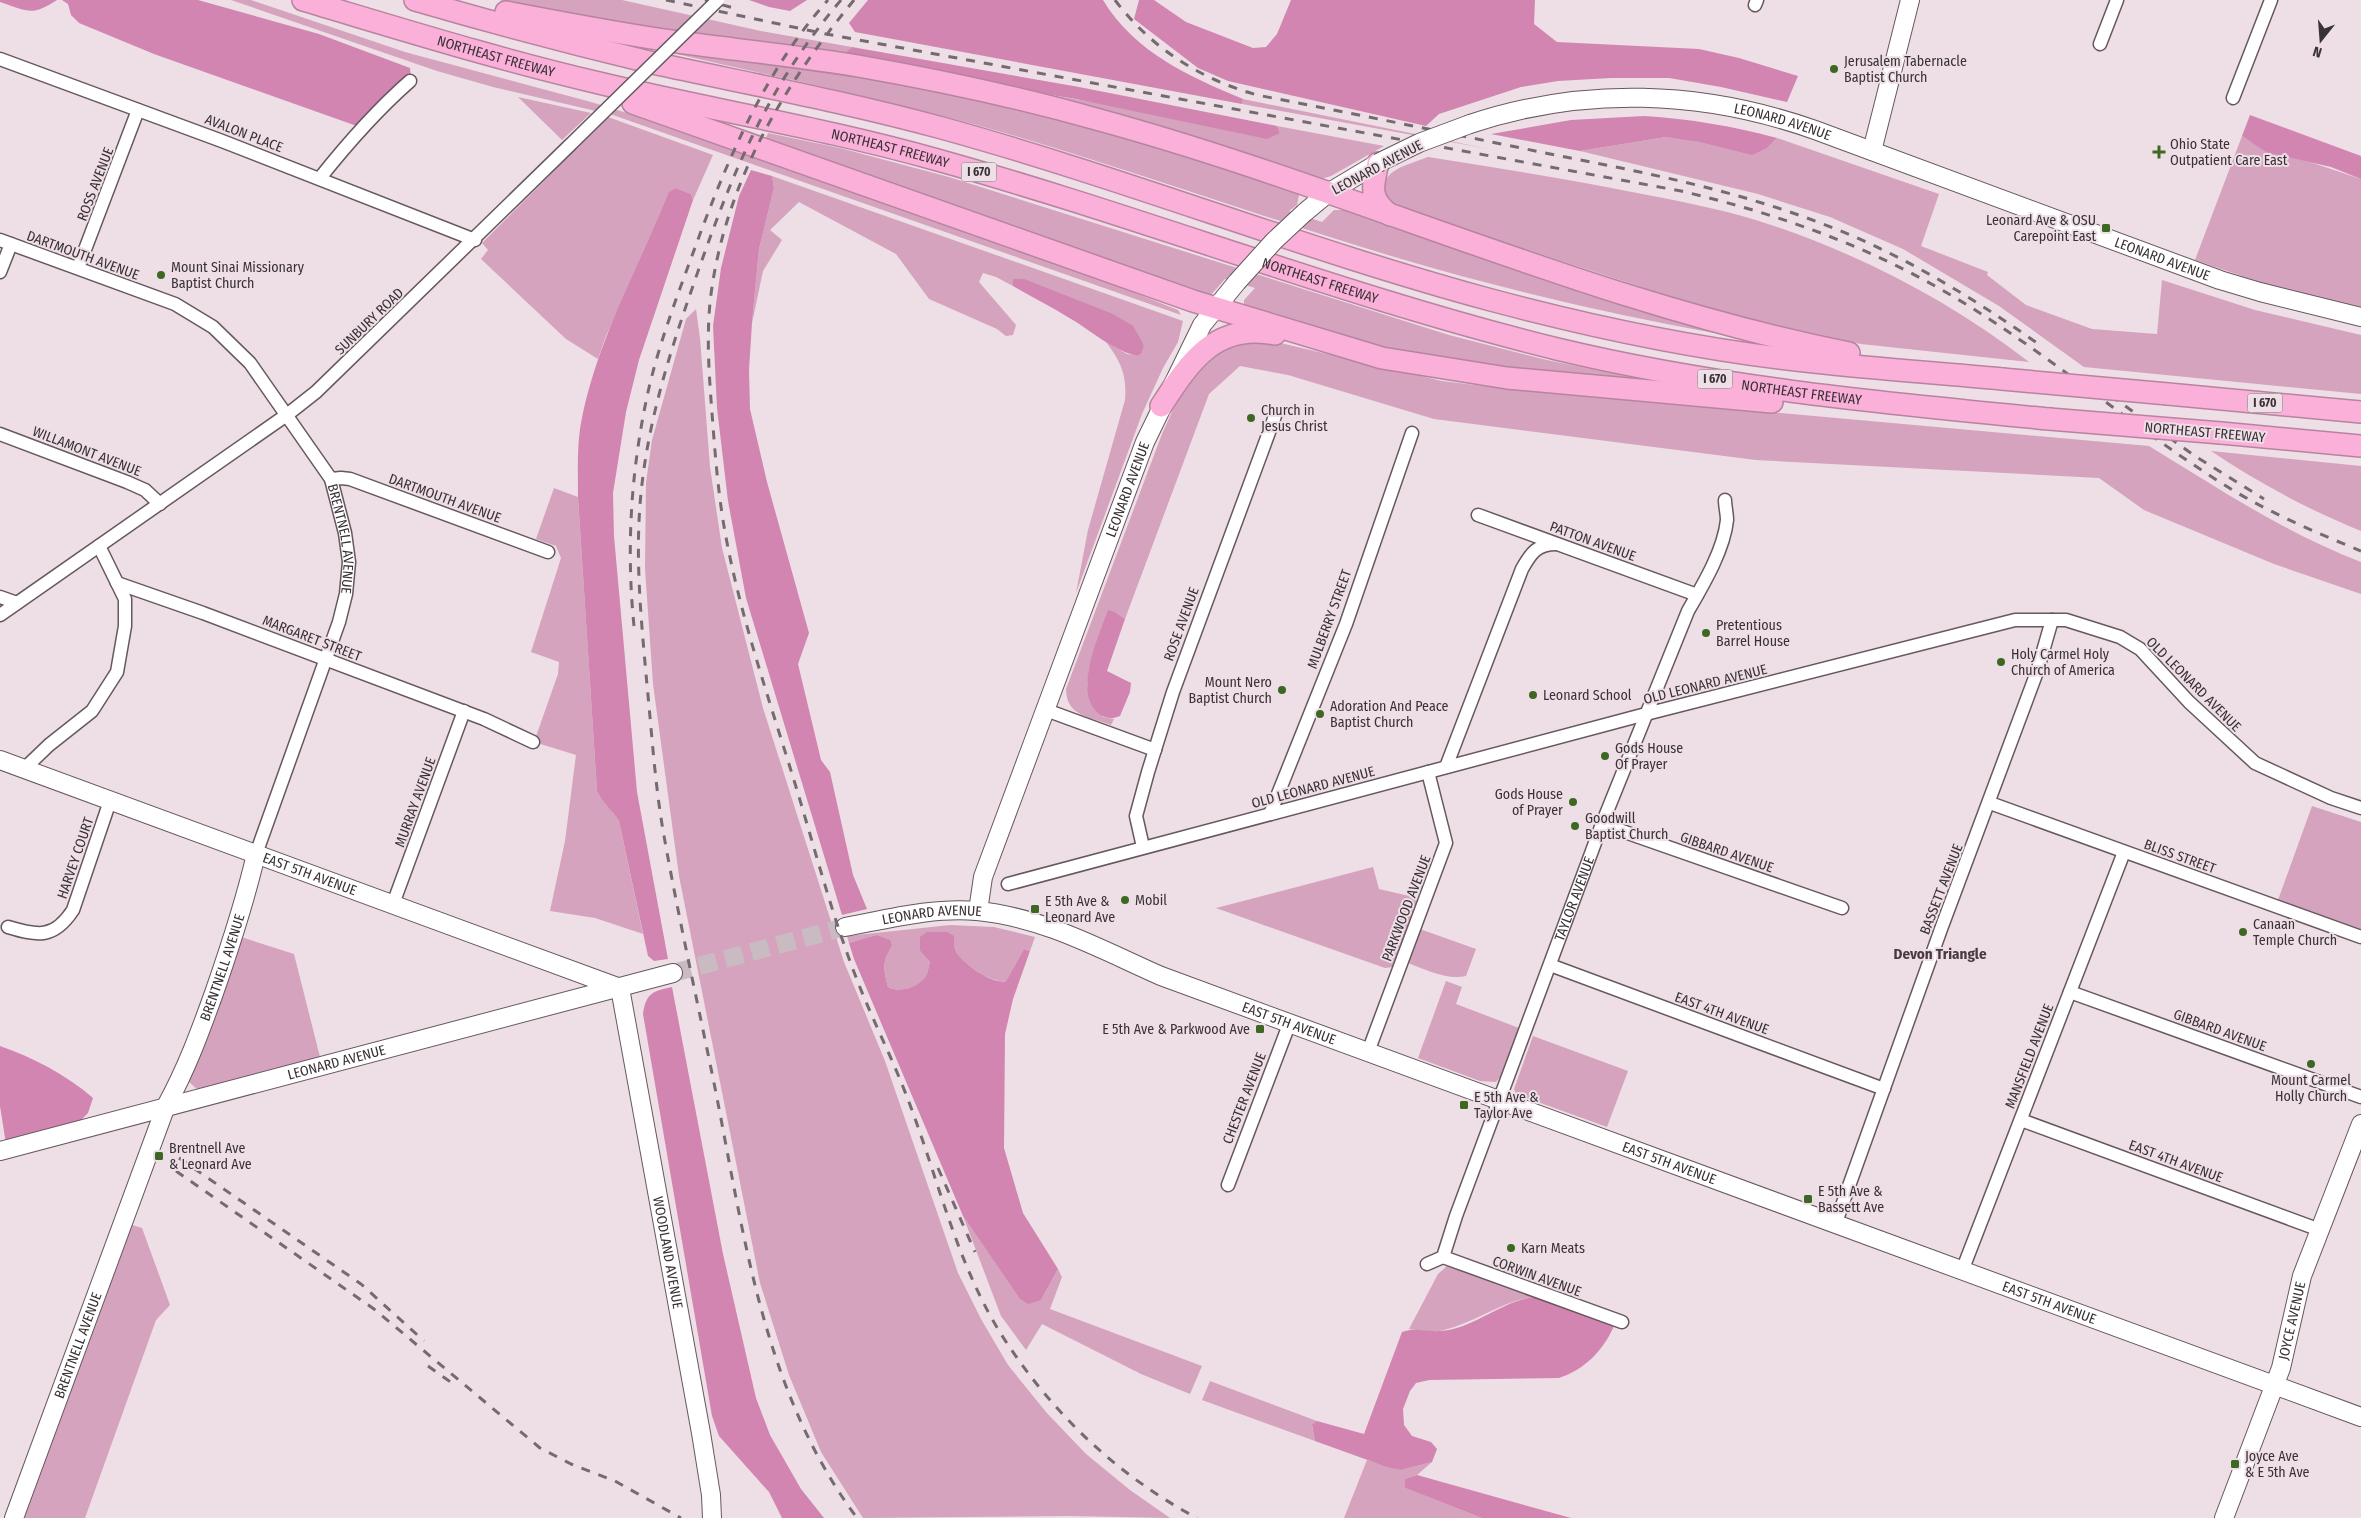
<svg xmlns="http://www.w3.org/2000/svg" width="2361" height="1518" font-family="'Fira Sans Condensed',sans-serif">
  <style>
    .green { fill: #d5a3bd }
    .forest { fill: #d185b0 }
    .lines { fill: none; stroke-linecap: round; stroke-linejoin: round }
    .secondary-tunnel { stroke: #cabbc3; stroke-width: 18; stroke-dasharray: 18 9; stroke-linecap: butt }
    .street-casing { stroke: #66585f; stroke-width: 15 }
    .secondary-casing { stroke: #66585f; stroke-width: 20 }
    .highway-casing { stroke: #b6849f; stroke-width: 24 }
    .street { stroke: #fff; stroke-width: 12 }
    .secondary { stroke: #fff; stroke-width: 18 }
    .highway { stroke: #fab0d8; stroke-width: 21 }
    .rail { stroke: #746a6f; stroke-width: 3; stroke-dasharray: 9 9; stroke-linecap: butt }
    .street-bridge-casing { stroke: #66585f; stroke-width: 15; stroke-linecap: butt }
    .secondary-bridge-casing { stroke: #66585f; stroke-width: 20; stroke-linecap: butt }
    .highway-bridge-casing { stroke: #b6849f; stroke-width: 24; stroke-linecap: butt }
    .street-bridge { stroke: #fff; stroke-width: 12 }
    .secondary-bridge { stroke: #fff; stroke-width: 18 }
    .highway-bridge { stroke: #fab0d8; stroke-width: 21 }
    .poi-dot { fill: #3d6723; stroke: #eedee6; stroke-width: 2 }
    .labels { text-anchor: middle; stroke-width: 4; stroke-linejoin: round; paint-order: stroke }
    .shield { fill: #eedee6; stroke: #6f656a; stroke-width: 1 }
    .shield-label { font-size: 12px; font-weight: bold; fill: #383135 }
    .street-label { font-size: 14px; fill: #383135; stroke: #eedee6 }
    .poi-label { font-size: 14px; fill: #383135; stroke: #eedee6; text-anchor: start }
    .neighbourhood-label { font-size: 15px; font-weight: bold; fill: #473a41; stroke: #eedee6 }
  </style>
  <rect width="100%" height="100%" fill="#eedee6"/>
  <path class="green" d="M231 0H251L405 52 591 102 706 137 1070 267 1178 310 1181 315 613 115 493 87 437 71Z
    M499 0H622L761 31 852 47 846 53 850 59 541 10Z
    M670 47 783 62 995 100 1291 187 1299 195 1297 205 1289 211 1322 222 1334 210H1343L1507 264 1720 330 1725 335C1614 315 1506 290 1398 258 1267 219 1137 172 1005 133 894 101 781 78 668 52Z
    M1002 87 1280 133 1277 126 1384 146 1331 176 1318 180Z
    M518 97 591 113 562 140Z
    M1243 99 1489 149 1242 104Z
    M608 117 713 155 693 200 691 194 676 188 606 336 598 359 566 339 481 259 488 250 482 243Z
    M768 133 840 148 949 177 1449 335 1547 360 1659 383 1658 387 1423 357 1353 340 1244 308V300L1255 288 1225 279 1210 296 763 145Z
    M2242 136 2253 143 2361 179V309L2271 286 2195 260Z
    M1666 137 1767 148 1777 138 1939 194 1921 246 1988 272 1987 275 2026 305 2092 329 2157 334 2162 280 2255 310 2361 335V394L2084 367 1999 306 1903 249 1830 217 1758 194 1580 151Z
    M1428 157C1498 168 1568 179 1637 193 1679 201 1721 209 1762 222 1858 253 1949 300 2029 362L1861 344 1746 321 1392 206 1382 196C1382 168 1406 166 1428 157Z
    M772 176 1183 321 1178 342 1163 368 1142 414 1076 593 1088 530 1125 400C1127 375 1121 362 1106 342L1127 354 1138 356 1142 353 1144 344 1013 279V286L996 277 983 273 979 282 1016 325 1013 335 1006 336 997 329 929 299 896 254 799 202 770 230 782 240 763 271 752 323 759 249 774 188Z
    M696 309 700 338 710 467 722 548 763 708 844 962 885 1061 958 1273 981 1319 1008 1365 1046 1412 1086 1454 1130 1490 1170 1518 1069 1516 863 1518 821 1452 789 1375 760 1283 679 876 653 684 645 569 646 483 652 440 686 319Z
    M1254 341H1272L1442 381 1500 388 2149 446C2218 488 2285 533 2361 562V594L2274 564 2144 510 2099 478 1756 460 1434 419 1288 375 1240 366 1209 394 1125 619 1115 612 1108 611 1089 668 1087 685 1103 717 1114 719 1111 725C1090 717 1066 716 1066 689L1162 434 1185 383 1222 348Z
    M2211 451 2361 466V531C2307 509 2259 483 2211 451Z
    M554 488 578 497 597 791C602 803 612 810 619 821L643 934 595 918 550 911 565 841 576 755 534 742 558 674 559 662 531 652 561 558 556 546 536 539Z
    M2312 806 2361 822V929L2278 900Z
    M1373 867 1379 889 1418 898 1393 967 1385 968 1216 908Z
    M950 925 994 927 1035 937 1030 951 1024 949 1006 981C994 984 966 966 958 955 956 952 955 947 954 944L920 951 930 962C929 966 928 970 927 974 921 986 900 994 888 987 883 969 882 962 892 946L876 935 849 943 847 936Z
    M1417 928 1476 949 1466 976C1448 981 1422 968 1405 962Z
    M241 937 294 954 320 1057 198 1090 189 1082 190 1073Z
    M1446 981 1462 987 1456 1004 1519 1028 1501 1076 1496 1082 1480 1081 1418 1058Z
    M1533 1036 1628 1071 1607 1127 1516 1094 1514 1089Z
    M963 1216 1019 1298 1041 1300 1058 1269 1062 1277 1050 1309 1202 1366 1190 1394 1141 1374 1042 1324 1026 1350 1001 1316Z
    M129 1224 142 1228 170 1305 156 1320 85 1518H21Z
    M1447 1266 1535 1297C1503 1300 1475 1323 1444 1330 1434 1333 1420 1330 1409 1329L1438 1274Z
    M1210 1381 1317 1421 1312 1426 1315 1441 1202 1400Z
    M1367 1460 1401 1470 1432 1462 1417 1475 1405 1479V1488L1482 1518H1344Z"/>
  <path class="forest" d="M0 0H57C31 17 28 11 0 2Z
    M62 0H198L319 34 410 68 411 78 363 126 354 125 154 54 79 23 71 15 68 4Z
    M749 0H807L790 11 769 7Z
    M868 0H1103C1134 52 1190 77 1243 99L1242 104 855 32 849 23Z
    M1139 0H1154L1186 22 1253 48 1266 47 1277 34 1291 0H1535L1534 24 1557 42 1699 49 1739 58 1798 76 1787 102 1721 87 1669 78H1611L1558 81 1521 87 1439 114 1426 126 1228 81 1198 68 1134 19Z
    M852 47 1079 87 1277 126 1280 133 1267 139 1076 99 1002 87 850 59 845 53Z
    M2250 115 2361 156V179L2331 167 2266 152 2242 136Z
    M1644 116C1690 119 1733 126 1777 138L1767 148 1752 155 1700 142 1666 137 1580 151 1491 134 1571 120Z
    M751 170 772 176 774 188 759 249 752 323 749 370 750 409 767 482 809 633 798 664 821 760 830 772 853 875 867 909 842 915 746 598 728 501 717 408 713 326 721 268 739 196Z
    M676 188 691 194 693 200 639 360 626 412 613 493 614 536 637 792 668 959 654 961 648 956 619 821C612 810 602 803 597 791L578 497C578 474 577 451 580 429 594 345 638 270 669 192Z
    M1013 279H1024L1113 314 1133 326 1144 345 1142 353 1138 356C1113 351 1092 331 1071 319 1052 307 1032 297 1013 286Z
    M1108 610 1115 612 1125 619 1107 671 1131 683 1130 692 1120 716C1113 719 1106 719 1099 714 1072 693 1099 636 1108 610Z
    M927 932H947L954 936C954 943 954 950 959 956 967 966 994 985 1006 981L1024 949 1030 951 1013 999 1005 1034 1004 1148 1023 1213 1058 1269 1041 1300 1028 1304 1019 1298 963 1216 854 959 849 943 876 935 890 940 892 946C882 962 883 969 888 987 900 994 921 986 927 974 928 970 929 966 930 962L920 951V937Z
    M672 987 723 1254 756 1398 770 1435 801 1489 824 1518H782L769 1492 719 1436 712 1416 643 1014C646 993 653 991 672 987Z
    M0 1046C34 1058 65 1074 93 1098L88 1113 77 1124 6 1144 0 1106Z
    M1535 1297 1614 1326C1603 1351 1584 1370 1559 1378L1429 1380 1416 1383 1410 1391 1403 1409 1404 1425 1412 1436 1431 1442 1437 1449 1432 1462 1401 1470 1387 1467 1315 1441 1312 1425 1317 1421 1364 1434 1402 1332C1415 1327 1427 1332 1440 1331 1474 1329 1502 1300 1535 1297Z
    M1417 1475 1571 1518H1482L1405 1488V1479Z"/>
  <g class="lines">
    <path class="secondary-tunnel" d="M673 973 845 927"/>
    <defs>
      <g id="street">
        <path d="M1755 5 1757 0"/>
        <path d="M2100 44 2117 0"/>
        <path d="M0 59 222 141 475 240"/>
        <path d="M2233 98 2271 0"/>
        <path d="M320 178C347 144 377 110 410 81"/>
        <path id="s1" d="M0 240 175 304 213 327 250 363 331 479 345 533 349 562 346 594 339 622 256 854"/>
        <path d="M78 268 138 110"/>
        <path d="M0 272 11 244"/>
        <path d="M0 434 127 482 145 490 160 504"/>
        <path d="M331 479 341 478 350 479 548 552"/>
        <path d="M1478 515 1697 595"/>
        <path d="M117 583 203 613 484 719 533 742"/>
        <path d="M0 597 17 603"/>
        <path d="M0 615 288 414 316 392 570 145"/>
        <path d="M1046 710 1155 750"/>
        <path d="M1446 767 1522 569C1531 553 1537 544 1556 544"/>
        <path d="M24 769 49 745 92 711 117 672 125 626V599L99 546"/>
        <path d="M1990 803 2361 937"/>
        <path d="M1270 814 1346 624 1412 433"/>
        <path d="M1602 824 1842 908"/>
        <path d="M1143 847 1136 816 1148 772 1173 692 1275 416"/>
        <path d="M1008 884 1646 714 2015 620H2066L2120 637 2140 649 2189 702 2255 763 2331 798 2361 808"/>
        <path d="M393 904 464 711"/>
        <path d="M8 927C38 936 54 939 73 910L110 801"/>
        <path d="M1550 965 1884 1089"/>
        <path d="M2070 992 2361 1097"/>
        <path d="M1368 1052 1446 843 1428 772"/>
        <path d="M2021 1120 2320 1230"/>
        <path d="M1228 1185 1290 1022"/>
        <path d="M1835 1225 1941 929 2037 672 2052 620"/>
        <path d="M1443 1257 1622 1322"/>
        <path id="s2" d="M1427 1264 1443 1257 1456 1216 1602 824 1688 611C1703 585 1724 550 1727 520 1727 514 1725 506 1725 500"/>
        <path d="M1962 1271 2124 852"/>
      </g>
      <g id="secondary">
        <path id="s3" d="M1470 124C1584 86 1702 90 1815 130L2220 280 2260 292 2361 317"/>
        <path d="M1872 151 1910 0"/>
        <path d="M1304 213 1328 193 1378 163"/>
        <path id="s4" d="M0 760 620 988"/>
        <path id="s5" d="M978 911 983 877 1145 442 1202 325 1237 282"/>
        <path id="s6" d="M845 927C888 919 933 907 977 911 1043 917 1102 950 1161 976L2361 1417"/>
        <path id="s7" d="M620 988 701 1433 711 1495 712 1518"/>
        <path id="s8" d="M0 1151 673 973"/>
        <path id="s9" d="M14 1518 166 1106C186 1070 200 1032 214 993 230 947 245 902 256 854"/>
        <path id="s10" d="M2224 1518 2281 1368 2302 1276 2361 1124"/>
      </g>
      <g id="highway">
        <path id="s11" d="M303 0C401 29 500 60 599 83 711 110 824 128 934 159 1143 217 1346 297 1557 349 1719 388 1884 403 2049 419"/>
        <path d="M415 0C494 23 573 44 653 63 750 84 847 102 942 128 1127 179 1306 250 1491 300 1596 328 1706 351 1814 362 1876 369 1939 373 2002 379"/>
        <path d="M506 12C563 23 620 34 678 42 738 50 798 56 858 66 938 80 1018 97 1096 119 1350 188 1590 302 1849 353"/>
        <path d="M633 103 1193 301 1382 358 1507 378 1772 402"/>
        <path d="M1378 163C1372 188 1369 199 1390 215"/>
        <path d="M2168 394 2361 412"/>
        <path d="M1161 406C1189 363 1215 322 1275 334"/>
        <path d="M2221 433 2361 446"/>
      </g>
    </defs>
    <use href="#street" class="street-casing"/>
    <use href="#secondary" class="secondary-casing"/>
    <use href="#highway" class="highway-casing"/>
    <use href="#street" class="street"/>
    <use href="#secondary" class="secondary"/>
    <use href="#highway" class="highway"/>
    <path class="rail" d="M666 0 826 34 1681 191C1770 212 1855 241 1935 286 2040 345 2129 426 2231 489 2272 514 2317 533 2361 551
      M705 0 737 9
      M841 0C772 81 737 161 702 260 676 334 651 406 642 484 634 551 641 618 647 685 652 735 655 786 664 836 679 920 698 1004 715 1088 745 1239 763 1391 857 1518
      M854 0C783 86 726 182 711 294 706 334 709 374 712 413 715 453 718 493 725 532 740 615 768 696 793 777 813 842 830 909 854 972 870 1015 891 1055 907 1097 938 1177 955 1260 1001 1334 1050 1411 1116 1475 1197 1518
      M1115 0C1151 48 1200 79 1257 95 1355 114 1453 134 1550 154 1643 172 1735 190 1823 224 1900 253 1970 296 2037 343
      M2096 385 2195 456 2264 499
      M634 626C626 547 631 470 648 392 660 339 681 286 700 234 731 151 768 67 828 0
      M179 1158 361 1284 424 1341
      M938 1168 975 1252
      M176 1171 374 1309 540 1448 571 1464 615 1481 681 1518
      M428 1366 452 1383"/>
    <defs>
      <path id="street-bridge" d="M570 145 718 0"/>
      <path id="secondary-bridge" d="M1378 163 1419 143 1470 124
        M1237 282 1274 241 1304 213"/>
      <path id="highway-bridge" d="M2002 379 2168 394
        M2049 419 2221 433"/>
    </defs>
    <use href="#street-bridge" class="street-bridge-casing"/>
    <use href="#secondary-bridge" class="secondary-bridge-casing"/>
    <use href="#highway-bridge" class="highway-bridge-casing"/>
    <use href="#street-bridge" class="street-bridge"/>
    <use href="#secondary-bridge" class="secondary-bridge"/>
    <use href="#highway-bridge" class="highway-bridge"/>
  </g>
  <g class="poi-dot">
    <circle cx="1834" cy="69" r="5"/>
    <path d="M2156.5 144.5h5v5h5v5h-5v5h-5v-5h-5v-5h5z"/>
    <rect x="2101" y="223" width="10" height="10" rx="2.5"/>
    <circle cx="161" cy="275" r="5"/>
    <circle cx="1251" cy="418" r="5"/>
    <circle cx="1706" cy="633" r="5"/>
    <circle cx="2001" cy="662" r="5"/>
    <circle cx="1282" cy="690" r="5"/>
    <circle cx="1533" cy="695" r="5"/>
    <circle cx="1320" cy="714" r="5"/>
    <circle cx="1605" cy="756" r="5"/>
    <circle cx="1573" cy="802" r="5"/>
    <circle cx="1575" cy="826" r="5"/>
    <circle cx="1125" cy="900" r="5"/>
    <rect x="1030" y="904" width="10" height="10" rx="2.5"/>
    <circle cx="2243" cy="932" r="5"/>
    <rect x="1255" y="1024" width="10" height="10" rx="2.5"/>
    <circle cx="2311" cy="1064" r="5"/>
    <rect x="1459" y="1100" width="10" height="10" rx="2.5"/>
    <rect x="154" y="1151" width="10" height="10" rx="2.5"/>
    <rect x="1803" y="1194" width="10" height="10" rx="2.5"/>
    <circle cx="1511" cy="1248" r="5"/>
    <rect x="2230" y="1459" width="10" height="10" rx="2.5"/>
  </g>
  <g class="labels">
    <g class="shield">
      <rect x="961.5" y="162.5" width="35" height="19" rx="4"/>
      <rect x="1697.5" y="369.5" width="35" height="19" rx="4"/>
      <rect x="2247.5" y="393.5" width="35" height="19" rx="4"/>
    </g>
    <g class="shield-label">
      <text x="979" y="176">I 670</text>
      <text x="1715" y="383">I 670</text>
      <text x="2265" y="407">I 670</text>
    </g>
    <g class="street-label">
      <text dy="5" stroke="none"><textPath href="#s11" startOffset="201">NORTHEAST FREEWAY</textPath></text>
      <text dy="5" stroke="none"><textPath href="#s3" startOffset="318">LEONARD AVENUE</textPath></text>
      <text transform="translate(244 133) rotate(21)" y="5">AVALON PLACE</text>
      <text dy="5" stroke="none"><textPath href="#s11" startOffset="606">NORTHEAST FREEWAY</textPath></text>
      <text transform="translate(1377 167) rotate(-28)" y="5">LEONARD AVENUE</text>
      <text transform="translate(95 184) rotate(-69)" y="5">ROSS AVENUE</text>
      <text transform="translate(83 255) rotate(20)" y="5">DARTMOUTH AVENUE</text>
      <text dy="5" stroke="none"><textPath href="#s3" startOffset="722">LEONARD AVENUE</textPath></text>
      <text dy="5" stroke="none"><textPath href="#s11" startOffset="1056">NORTHEAST FREEWAY</textPath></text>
      <text transform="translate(369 321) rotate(-44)" y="5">SUNBURY ROAD</text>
      <text dy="5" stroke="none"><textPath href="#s11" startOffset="1551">NORTHEAST FREEWAY</textPath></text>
      <text transform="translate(2205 432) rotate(5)" y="5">NORTHEAST FREEWAY</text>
      <text transform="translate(87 451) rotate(21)" y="5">WILLAMONT AVENUE</text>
      <text dy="5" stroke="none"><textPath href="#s5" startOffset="448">LEONARD AVENUE</textPath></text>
      <text transform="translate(445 498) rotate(20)" y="5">DARTMOUTH AVENUE</text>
      <text dy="5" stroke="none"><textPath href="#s1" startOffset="485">BRENTNELL AVENUE</textPath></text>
      <text transform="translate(1593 541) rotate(20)" y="5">PATTON AVENUE</text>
      <text transform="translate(1329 619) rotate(-70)" y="5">MULBERRY STREET</text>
      <text transform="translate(1181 624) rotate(-70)" y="5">ROSE AVENUE</text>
      <text transform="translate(312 638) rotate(21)" y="5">MARGARET STREET</text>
      <text transform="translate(1705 684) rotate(-14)" y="5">OLD LEONARD AVENUE</text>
      <text transform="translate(2194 684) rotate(45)" y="5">OLD LEONARD AVENUE</text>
      <text transform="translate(1313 787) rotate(-15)" y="5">OLD LEONARD AVENUE</text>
      <text transform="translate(415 802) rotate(-70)" y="5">MURRAY AVENUE</text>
      <text transform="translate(1727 852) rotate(19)" y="5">GIBBARD AVENUE</text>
      <text transform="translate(2180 856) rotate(20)" y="5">BLISS STREET</text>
      <text transform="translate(75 858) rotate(-71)" y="5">HARVEY COURT</text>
      <text dy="5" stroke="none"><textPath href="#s4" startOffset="330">EAST 5TH AVENUE</textPath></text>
      <text transform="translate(1941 889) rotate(-69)" y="5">BASSETT AVENUE</text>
      <text dy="5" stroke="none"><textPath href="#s2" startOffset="399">TAYLOR AVENUE</textPath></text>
      <text transform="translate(1406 908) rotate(-69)" y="5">PARKWOOD AVENUE</text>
      <text dy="5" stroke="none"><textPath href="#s6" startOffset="88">LEONARD AVENUE</textPath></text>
      <text dy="5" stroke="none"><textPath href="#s9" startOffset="589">BRENTNELL AVENUE</textPath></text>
      <text transform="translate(1722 1013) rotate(20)" y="5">EAST 4TH AVENUE</text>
      <text dy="5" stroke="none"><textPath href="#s6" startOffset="466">EAST 5TH AVENUE</textPath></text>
      <text transform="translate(2220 1030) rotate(20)" y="5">GIBBARD AVENUE</text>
      <text transform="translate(2029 1056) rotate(-69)" y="5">MANSFIELD AVENUE</text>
      <text dy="5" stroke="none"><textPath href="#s8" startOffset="348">LEONARD AVENUE</textPath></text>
      <text transform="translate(1244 1098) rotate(-69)" y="5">CHESTER AVENUE</text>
      <text transform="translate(2176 1161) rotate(20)" y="5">EAST 4TH AVENUE</text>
      <text dy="5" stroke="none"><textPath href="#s6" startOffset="871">EAST 5TH AVENUE</textPath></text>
      <text dy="5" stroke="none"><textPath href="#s7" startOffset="269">WOODLAND AVENUE</textPath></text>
      <text transform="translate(1537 1276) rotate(20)" y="5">CORWIN AVENUE</text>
      <text dy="5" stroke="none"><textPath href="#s6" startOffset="1276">EAST 5TH AVENUE</textPath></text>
      <text dy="5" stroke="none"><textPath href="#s10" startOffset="209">JOYCE AVENUE</textPath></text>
      <text dy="5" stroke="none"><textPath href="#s9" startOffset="184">BRENTNELL AVENUE</textPath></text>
    </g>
    <g class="poi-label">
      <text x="1844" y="66">Jerusalem Tabernacle<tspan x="1844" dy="16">Baptist Church</tspan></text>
      <text x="2170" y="149">Ohio State<tspan x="2170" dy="16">Outpatient Care East</tspan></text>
      <text x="2096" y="225" text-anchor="end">Leonard Ave &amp; OSU<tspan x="2096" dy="16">Carepoint East</tspan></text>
      <text x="171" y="272">Mount Sinai Missionary<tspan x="171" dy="16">Baptist Church</tspan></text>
      <text x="1261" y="415">Church in<tspan x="1261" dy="16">Jesus Christ</tspan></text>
      <text x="1716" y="630">Pretentious<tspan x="1716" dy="16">Barrel House</tspan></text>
      <text x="2011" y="659">Holy Carmel Holy<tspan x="2011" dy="16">Church of America</tspan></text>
      <text x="1272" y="687" text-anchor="end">Mount Nero<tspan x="1272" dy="16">Baptist Church</tspan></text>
      <text x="1543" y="700">Leonard School</text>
      <text x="1330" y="711">Adoration And Peace<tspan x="1330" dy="16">Baptist Church</tspan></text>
      <text x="1615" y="753">Gods House<tspan x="1615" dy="16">Of Prayer</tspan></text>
      <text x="1563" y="799" text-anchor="end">Gods House<tspan x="1563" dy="16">of Prayer</tspan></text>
      <text x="1585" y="823">Goodwill<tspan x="1585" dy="16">Baptist Church</tspan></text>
      <text x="1135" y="905">Mobil</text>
      <text x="1045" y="906">E 5th Ave &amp;<tspan x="1045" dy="16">Leonard Ave</tspan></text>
      <text x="2253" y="929">Canaan<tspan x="2253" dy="16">Temple Church</tspan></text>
      <text x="1250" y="1034" text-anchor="end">E 5th Ave &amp; Parkwood Ave</text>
      <text x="2311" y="1085" text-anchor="middle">Mount Carmel<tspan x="2311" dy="16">Holly Church</tspan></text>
      <text x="1474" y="1102">E 5th Ave &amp;<tspan x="1474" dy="16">Taylor Ave</tspan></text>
      <text x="169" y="1153">Brentnell Ave<tspan x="169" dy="16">&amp; Leonard Ave</tspan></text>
      <text x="1818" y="1196">E 5th Ave &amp;<tspan x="1818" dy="16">Bassett Ave</tspan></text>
      <text x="1521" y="1253">Karn Meats</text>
      <text x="2245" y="1461">Joyce Ave<tspan x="2245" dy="16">&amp; E 5th Ave</tspan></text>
    </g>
    <g class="neighbourhood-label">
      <text x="1940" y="959">Devon Triangle</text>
    </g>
  </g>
  <g transform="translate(2321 40) rotate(197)" stroke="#eedee6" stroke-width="4" paint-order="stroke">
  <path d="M0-4L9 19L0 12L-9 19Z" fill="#383135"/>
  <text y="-8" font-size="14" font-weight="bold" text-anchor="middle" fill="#383135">N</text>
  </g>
</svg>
